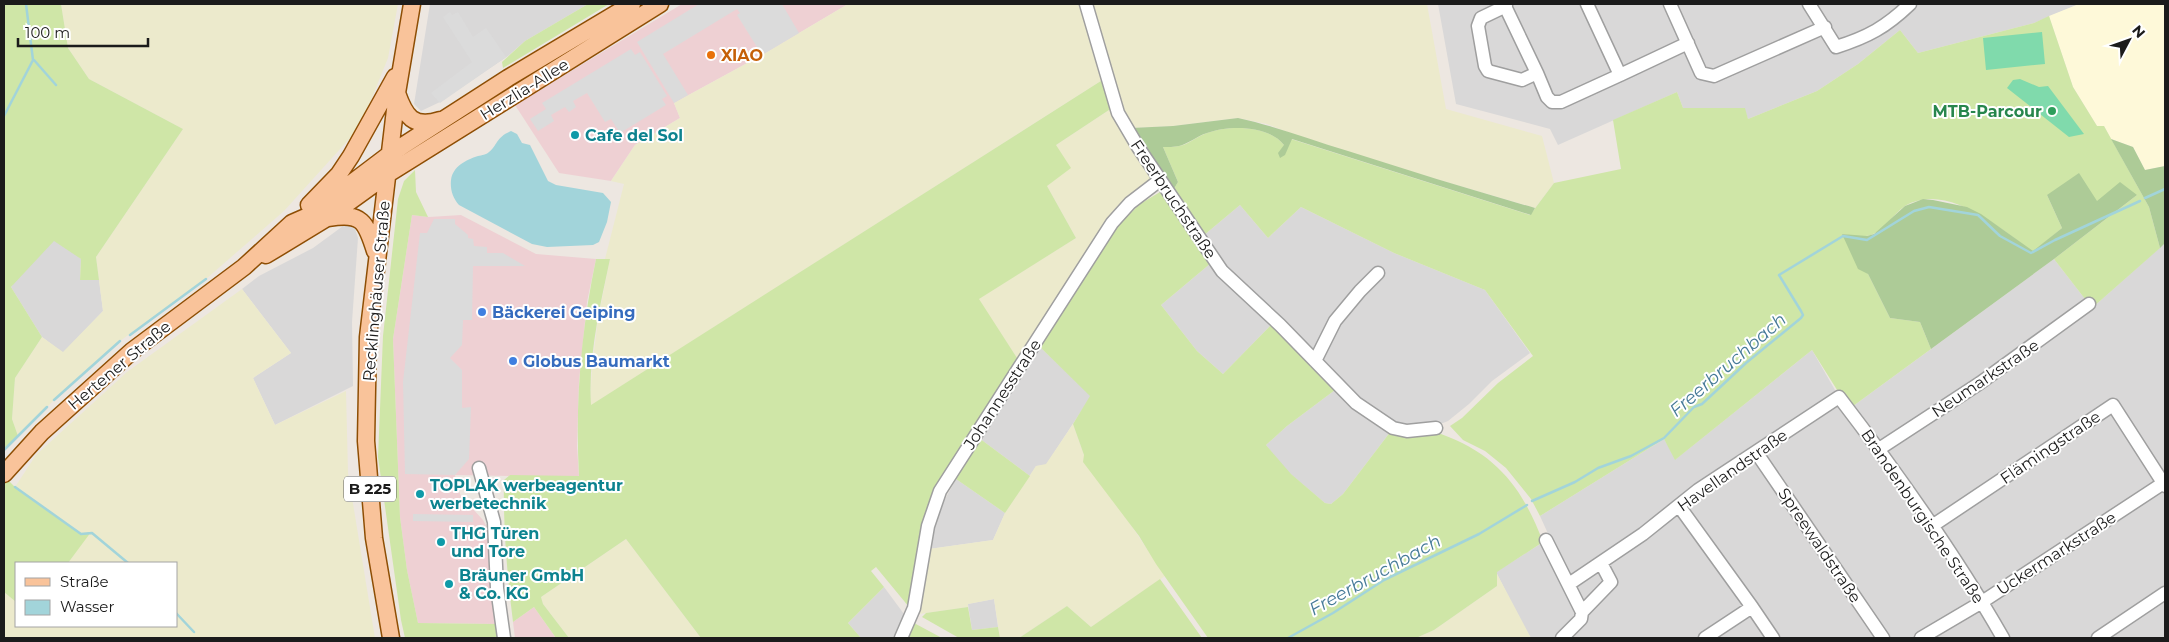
<svg xmlns="http://www.w3.org/2000/svg" width="2169" height="642" font-family="Montserrat,sans-serif">
  <style>
    .residential { fill: #d9d8d8 }
    .commercial { fill: #eed0d3 }
    .education { fill: #fef9d9 }
    .farmland { fill: #eceacc }
    .grass { fill: #cfe6a7 }
    .forest { fill: #adcb97 }
    .pitch { fill: #80daac }
    .parking { fill: #dbdbdb }
    .water { fill: #a2d4da }
    .lines { fill: none; stroke-linecap: round; stroke-linejoin: round }
    .stream { stroke: #a2d4da; stroke-width: 2.5 }
    .minor-casing { stroke: #9f9f9f; stroke-width: 15 }
    .major-casing { stroke: #8e4e04; stroke-width: 19 }
    .minor { stroke: #fff; stroke-width: 12 }
    .major { stroke: #f9c39a; stroke-width: 16 }
    .food-dot { fill: #e8710a; stroke: #fff; stroke-width: 2 }
    .leisure-dot { fill: #2e9e5b; stroke: #fff; stroke-width: 2 }
    .culture-dot { fill: #0f9aa8; stroke: #fff; stroke-width: 2 }
    .shop-dot { fill: #3f7fe0; stroke: #fff; stroke-width: 2 }
    .labels { text-anchor: middle; stroke-width: 4; stroke-linejoin: round; paint-order: stroke }
    .shield { fill: #fff; stroke: #5f5f5f; stroke-width: 1 }
    .shield-label { font-size: 15px; font-weight: bold; fill: #1b1b1b }
    .food-label { font-size: 16px; font-weight: bold; fill: #c56008; stroke: #fff; text-anchor: start }
    .street-label { font-size: 16px; fill: #1b1b1b; stroke: #fff }
    .leisure-label { font-size: 16px; font-weight: bold; fill: #27864d; stroke: #fff; text-anchor: end }
    .culture-label { font-size: 16px; font-weight: bold; fill: #0d838f; stroke: #fff; text-anchor: start }
    .shop-label { font-size: 16px; font-weight: bold; fill: #366cbe; stroke: #fff; text-anchor: start }
    .water-label { font-size: 18px; font-style: italic; fill: #467a98; stroke: #fff }
  </style>
  <rect width="100%" height="100%" fill="#ede7e1"/>
  <path class="residential" d="M430 4H588L525 41 508 56 440 102 421 111 414 104Z
    M1438 4H2079L2034 23 1918 53 1900 30 1858 64 1817 91 1748 119 1744 108H1683L1677 92 1558 145 1550 129 1456 104Z
    M1240 205 1268 238 1301 207 1394 253 1485 290 1530 353 1492 381 1469 404 1448 421 1438 425 1398 426 1364 404 1230 273 1203 236Z
    M343 226H350L355 229 358 238 352 322 353 386 275 425 253 378 291 353 242 289 259 276 313 248Z
    M47 238 65 245 81 259 80 280H99L103 311 63 353 42 337 11 287Z
    M2165 243V638H1531L1525 629 1496 572 1550 538 1540 516 1664 439 1676 459 1812 350 1839 397 1849 409 2054 259 2092 308Z
    M1211 263 1272 324 1223 374 1197 351 1161 305Z
    M1039 346 1091 396 1046 465 1036 466 1030 476 979 438Z
    M1335 390 1391 431 1343 494 1331 504 1325 503 1287 471 1266 445 1287 426Z
    M956 479 1005 513 993 540 929 549 937 514Z
    M884 587 904 614 897 635 895 638H861L848 623Z
    M994 599 998 627 972 630 968 604Z"/>
  <path class="commercial" d="M682 4H848L762 55 674 103 680 118 635 145 611 181 559 173 515 105Z
    M412 215 429 217 461 215 536 254 596 259 587 302 579 381 577 446 579 477 455 475 457 487 461 496 483 520 490 533 497 624 418 623 407 570 400 517 393 339Z
    M534 607 556 638H515L513 622Z"/>
  <path class="education" d="M2079 4H2165V166L2145 170 2133 147 2111 139 2104 126H2097L2073 87 2049 16Z"/>
  <path class="farmland" d="M61 4H398L388 58 360 127 284 211 206 279 120 341 54 400 18 436 12 419 15 378 42 337 63 352 103 311 96 257 183 129 89 79 68 48Z
    M848 4H1083L1104 79 590 406 592 367 598 319 610 259H605L624 184 611 181 635 145 680 118 674 103 762 55Z
    M1091 4H1427L1446 109 1542 136 1554 183 1535 208 1405 170 1290 133 1267 124 1238 118 1173 126 1130 128 1120 112Z
    M1112 108 1151 178 1112 212 1019 361 978 299 1076 238 1047 186 1056 145Z
    M242 289 291 353 253 378 275 425 346 391 348 473 375 638H4V592L16 602V626H176V563H68L89 533 81 534 15 487 36 455 127 372Z
    M1073 424 1084 455 1165 576 1091 627 1067 606 1019 638H1000L994 599 968 604V607L919 614 929 549 993 540 1005 513 1036 466 1046 464Z
    M626 539 701 638H569L543 604 541 597Z
    M1496 572 1531 638H1416L1434 630 1497 586Z"/>
  <path class="grass" d="M4 4H61L68 48 89 79 183 129 96 257 99 280H80L81 259 54 241 11 287 42 337 15 378 12 419 18 436 4 450Z
    M588 4H609L503 68 502 62 525 41Z
    M2049 16 2073 87 2097 126H2104L2149 207 2160 248 2092 308 2054 259 2137 195 2097 201 2047 195 2062 228 2033 252C2001 229 1947 181 1905 206 1893 214 1881 235 1866 236 1858 237 1850 235 1842 234L1868 274 1890 318 1920 322 1931 349 1849 409 1812 350 1675 460 1664 439 1540 516 1531 499 1506 468 1485 451 1463 440 1450 426 1462 418 1498 383 1533 356 1485 290 1394 253 1301 207 1268 238 1240 205 1203 236 1172 192 1178 182 1163 147C1168 147 1174 147 1179 146 1188 145 1197 136 1207 133 1229 125 1268 125 1284 145L1291 139 1530 215 1554 183 1621 169 1613 120 1677 92 1683 108H1745L1748 119 1817 91 1858 64 1900 30 1918 53 2034 23Z
    M1104 79 1112 108 1056 145 1071 168 1047 186 1076 238 979 299 1019 361 947 473 909 607 876 567 871 571 884 587 848 623 861 638H701L626 539 541 597 543 604 569 638H556L534 607 513 622C507 574 503 528 504 480L510 475 579 476C575 403 581 331 596 259H610C600 306 588 357 591 405Z
    M415 170 416 192 428 217 412 215 393 339 400 517 407 570 418 623 497 624 499 638H405L401 620 378 457 383 336 398 199 404 181Z
    M1160 192 1211 263 1161 305 1197 351 1223 374 1272 324 1335 390 1287 426 1266 445 1291 474 1325 503 1331 504 1343 494 1391 431C1406 432 1427 429 1441 434 1497 454 1523 489 1543 542L1497 572V586L1434 630 1416 638H1208L1156 564 1139 536 1083 462 1084 455 1073 424 1090 396 1039 346 1116 227 1140 204Z
    M979 438 1030 476 1005 513 956 479Z
    M4 476 15 487 81 534 91 532 68 563H16V602L4 592Z
    M1160 579 1202 638H1019L1067 606 1091 627Z
    M968 607 972 630 998 627 1000 638H959L922 617 926 613Z
    M914 623 942 638H908Z"/>
  <path class="forest" d="M1238 118C1275 126 1311 140 1348 151 1410 171 1472 190 1535 208L1531 215 1292 139 1285 155 1280 158 1278 153 1284 145C1268 125 1229 125 1207 133 1197 136 1188 144 1179 146 1174 147 1168 147 1163 147L1178 182 1172 192 1131 128 1173 126Z
    M2111 139 2133 147 2145 170 2165 166V243L2160 248 2149 207Z
    M2079 173 2097 201 2120 182 2137 195 2054 259 1931 349 1920 322 1890 318 1868 274 1858 269 1842 234 1867 236 1874 234 1905 206 1923 199 1933 200 1967 207 1981 214 2033 251 2062 228 2047 195Z"/>
  <path class="pitch" d="M2042 32 2045 64 1986 70 1983 38Z
    M2020 79 2039 87 2048 86 2084 134 2069 137 2007 88 2013 80Z"/>
  <path class="parking" d="M699 4H782L799 33 762 55 737 15 740 13 737 9 663 54 688 95 674 103 637 42Z
    M450 12 452 15 458 12 473 37 486 28 506 57 440 103 431 93 472 62 443 17Z
    M631 49 635 55 640 52 667 96 662 99 666 105 620 133 611 119 605 122 587 93 573 101 576 107 569 112 565 107 551 115 554 121 538 131 530 119 546 109 542 103Z
    M434 219H455V224L468 235V238L473 239 474 246 487 247V253H503L525 266H473L472 320H463L462 345 450 358 462 370V408L471 407 469 459 455 475 405 474 403 382 420 233H427Z
    M413 514 473 515V522L413 521Z"/>
  <path class="water" d="M511 131 517 134 522 143 530 145 548 181 556 185 603 193 611 202 607 222 599 242 593 245 547 247 532 244 459 205C453 198 450 190 451 180 453 166 466 160 478 156 482 155 486 155 489 152 497 146 496 137 511 131Z"/>
  <g class="lines">
    <path class="stream" d="M34 60 56 85
      M4 116 33 60 26 4
      M2145 198 2165 189
      M130 335 206 279
      M54 400 120 341
      M4 450 47 407
      M15 487 81 534 92 533 128 563
      M1532 501 1575 482 1598 468 1631 456 1664 438 1694 407 1702 404 1746 363 1801 318 1803 315 1801 311 1779 275 1843 236 1867 240 1914 211 1929 207 1978 215 2000 236 2031 253 2055 240 2140 201
      M176 613 194 632
      M1288 638 1333 613 1384 580 1479 534 1527 505"/>
    <defs>
      <path id="minor" d="M1086 4 1118 113 1138 147 1222 271 1280 325 1356 403 1393 428 1407 431 1436 428
        M1504 4 1537 73 1522 80 1488 71 1485 66 1478 26 1481 18 1506 6
        M1670 4 1701 73 1714 76 1825 27
        M1809 4 1836 47C1868 37 1886 27 1910 4
        M1537 73 1547 97 1552 102H1561L1620 75 1587 4
        M1620 75 1688 43
        M1315 361 1335 321 1360 291 1378 273
        M1879 449 1980 383 2089 304
        M1756 452 1883 638
        M479 468 494 522 497 588 504 638
        M1679 506 1752 607 1773 638
        M1932 526 2113 405 2165 486
        M1546 540 1582 612 1581 619 1562 638
        M1569 584 1643 534 1698 490 1839 397C1898 474 1955 554 2003 638
        M1582 612 1611 582 1601 563
        M901 638 914 608 928 526 940 491 1112 223 1130 203 1160 180
        M1705 638 1752 607
        M1921 638 1982 602 2165 482
        M2098 638 2165 593"/>
      <path id="major" d="M397 93C405 116 413 129 440 120
        M309 205 339 174 351 156 395 77
        M329 218C362 212 366 222 375 251
        M266 255 327 218 388 174 660 4
        M4 474 42 432 132 351 244 267 292 223 308 216 390 154 508 78 632 4
        M391 638 374 538 366 441 368 337 397 93 412 4"/>
    </defs>
    <use href="#minor" class="minor-casing"/>
    <use href="#major" class="major-casing"/>
    <use href="#minor" class="minor"/>
    <use href="#major" class="major"/>
  </g>
  <circle class="food-dot" cx="711" cy="55" r="5"/>
  <circle class="leisure-dot" cx="2052" cy="111" r="5"/>
  <g class="culture-dot">
    <circle cx="575" cy="135" r="5"/>
    <circle cx="420" cy="494" r="5"/>
    <circle cx="441" cy="542" r="5"/>
    <circle cx="449" cy="584" r="5"/>
  </g>
  <g class="shop-dot">
    <circle cx="482" cy="312" r="5"/>
    <circle cx="513" cy="361" r="5"/>
  </g>
  <g class="labels">
    <rect class="shield" x="344" y="476.5" width="52" height="25" rx="4"/>
    <g class="shield-label">
      <text x="370" y="494">B 225</text>
    </g>
    <g class="food-label">
      <text x="721" y="61">XIAO</text>
    </g>
    <g class="street-label">
      <text transform="translate(524 89) rotate(-32)" y="6">Herzlia-Allee</text>
      <text transform="translate(1174 199) rotate(56)" y="6">Freerbruchstraße</text>
      <text transform="translate(376 291) rotate(-85)" y="6">Recklinghäuser Straße</text>
      <text transform="translate(119 365) rotate(-40)" y="6">Hertener Straße</text>
      <text transform="translate(1985 378) rotate(-34)" y="6">Neumarkstraße</text>
      <text transform="translate(1002 394) rotate(-57)" y="6">Johannesstraße</text>
      <text transform="translate(2050 447) rotate(-34)" y="6">Flämingstraße</text>
      <text transform="translate(1732 470) rotate(-35)" y="6">Havellandstraße</text>
      <text transform="translate(1923 516) rotate(56)" y="6">Brandenburgische Straße</text>
      <text transform="translate(1820 545) rotate(56)" y="6">Spreewaldstraße</text>
      <text transform="translate(2056 553) rotate(-33)" y="6">Uckermarkstraße</text>
    </g>
    <g class="leisure-label">
      <text x="2042" y="117">MTB-Parcour</text>
    </g>
    <g class="culture-label">
      <text x="585" y="141">Cafe del Sol</text>
      <text x="430" y="491">TOPLAK werbeagentur<tspan x="430" dy="18">werbetechnik</tspan></text>
      <text x="451" y="539">THG Türen<tspan x="451" dy="18">und Tore</tspan></text>
      <text x="459" y="581">Bräuner GmbH<tspan x="459" dy="18">&amp; Co. KG</tspan></text>
    </g>
    <g class="shop-label">
      <text x="492" y="318">Bäckerei Geiping</text>
      <text x="523" y="367">Globus Baumarkt</text>
    </g>
    <g class="water-label">
      <text transform="translate(1728 365) rotate(-41)" y="6">Freerbruchbach</text>
      <text transform="translate(1375 575) rotate(-29)" y="6">Freerbruchbach</text>
    </g>
  </g>
  <rect width="2169" height="642" fill="none" stroke="#1b1b1b" stroke-width="10"/>
  <rect x="15" y="562" width="162" height="65" fill="#ffffff" stroke="#a4a4a4"/>
  <rect x="25" y="578" width="25" height="8" fill="#f9c39a" stroke="#a4a4a4"/>
  <text x="60" y="587" font-size="15" fill="#1b1b1b">Straße</text>
  <rect x="25" y="600" width="25" height="15" fill="#a2d4da" stroke="#a4a4a4"/>
  <text x="60" y="612" font-size="15" fill="#1b1b1b">Wasser</text>
  <g transform="translate(2129 40) rotate(49)" stroke="#ffffff" stroke-width="4" paint-order="stroke">
  <path d="M0-4L9 19L0 12L-9 19Z" fill="#1b1b1b"/>
  <text y="-8" font-size="14" font-weight="bold" text-anchor="middle" fill="#1b1b1b">N</text>
  </g>
  <path d="M18 38v8h130v-8" fill="none" stroke="#1b1b1b" stroke-width="2.5"/>
  <text x="25" y="38" font-size="15" fill="#1b1b1b" stroke="#ffffff" stroke-width="4" paint-order="stroke">100 m</text>
</svg>
